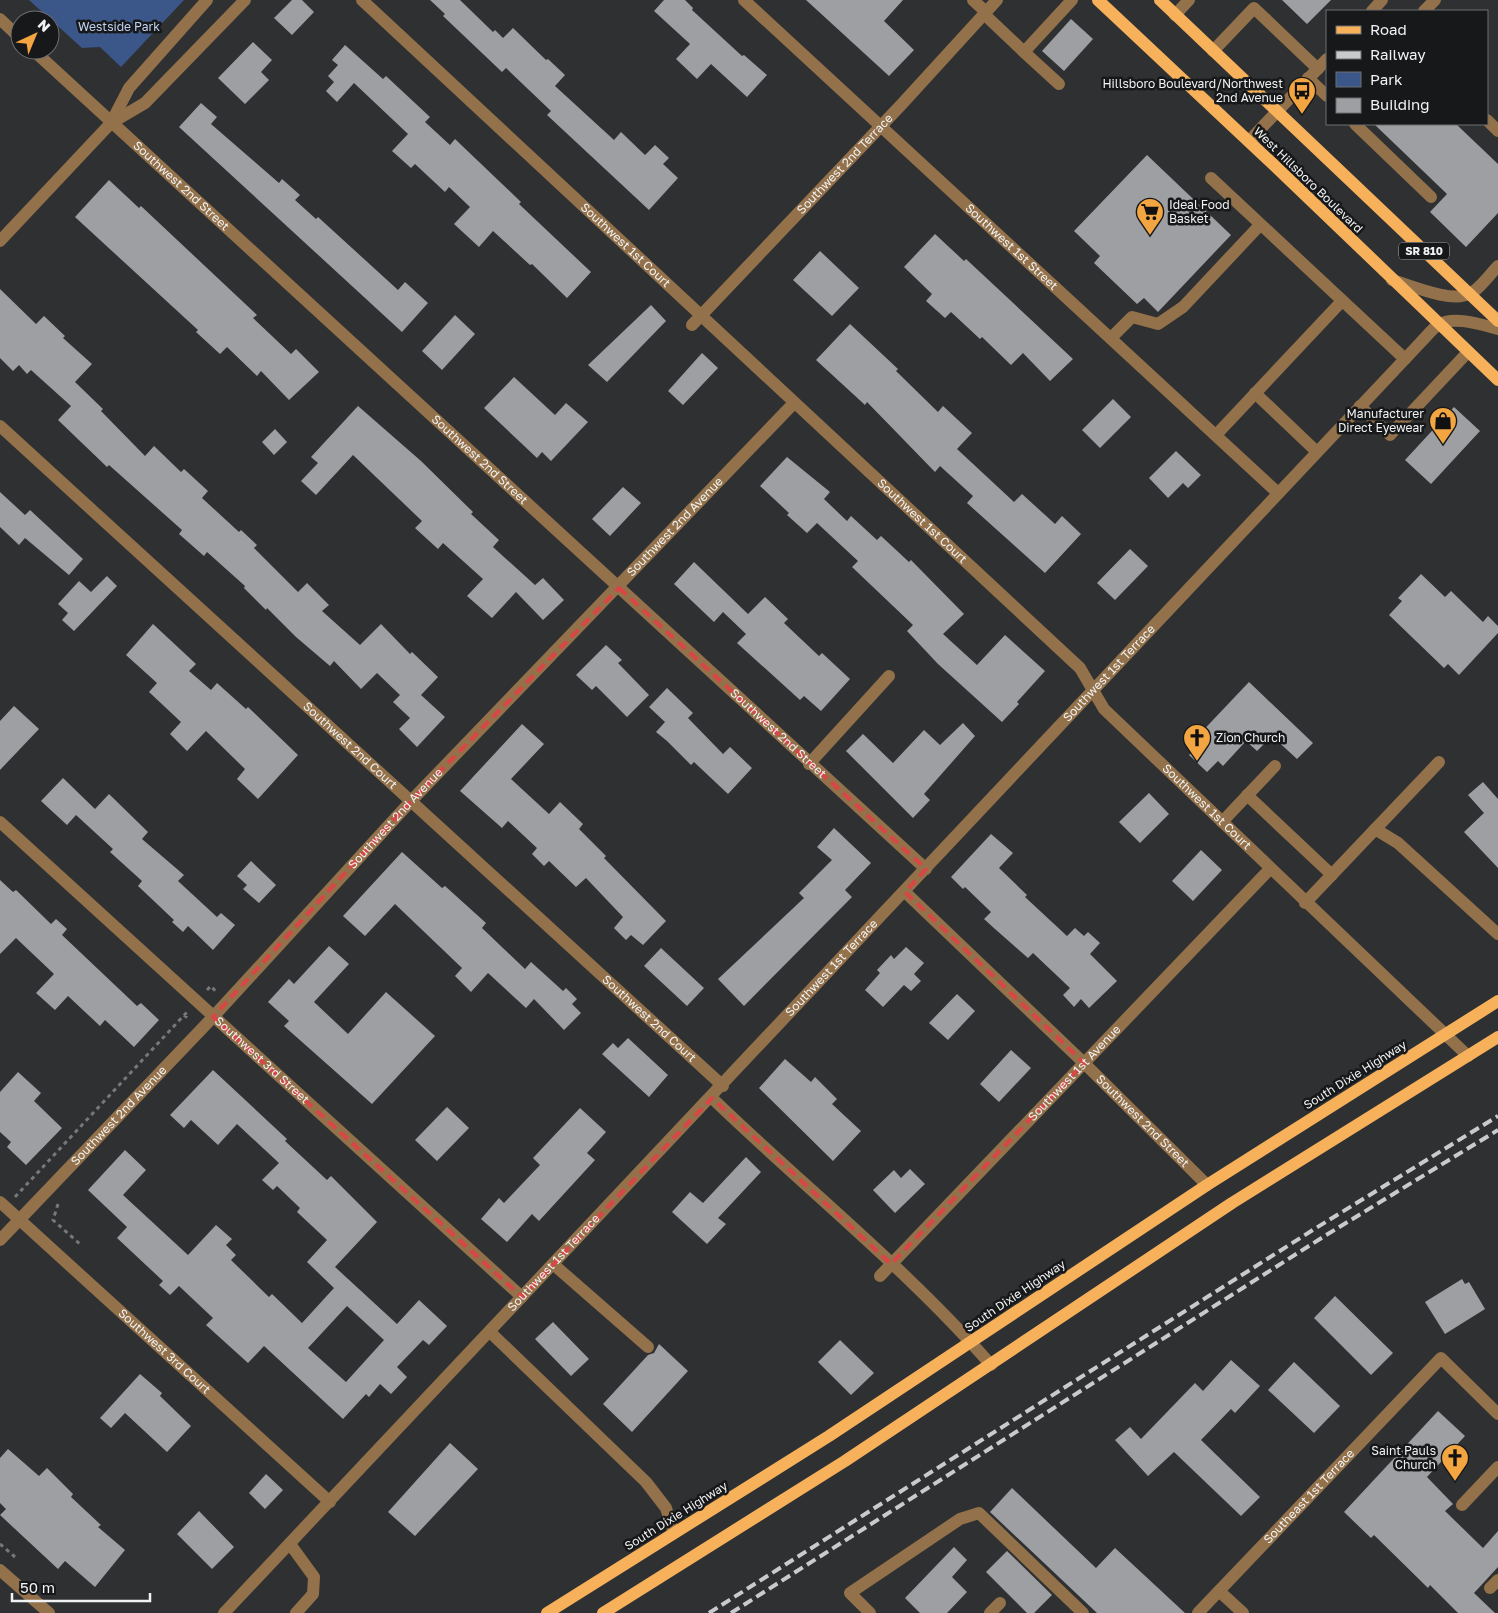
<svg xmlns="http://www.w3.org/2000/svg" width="1498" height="1613" font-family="'Golos Text',sans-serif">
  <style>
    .green { fill: #3b5688 }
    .building { fill: #9e9fa2; fill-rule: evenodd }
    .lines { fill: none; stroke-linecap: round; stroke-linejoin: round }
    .path { stroke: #77787a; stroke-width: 3; stroke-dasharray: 4 4; stroke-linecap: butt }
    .minor { stroke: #93714a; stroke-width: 12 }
    .major { stroke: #f7b15b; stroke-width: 12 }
    .rail { stroke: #c9cacc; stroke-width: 4; stroke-dasharray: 10 5; stroke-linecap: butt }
    .marked { fill: none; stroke: #da4646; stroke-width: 4; stroke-dasharray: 10 6; stroke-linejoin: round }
    .labels { text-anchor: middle; stroke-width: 5; stroke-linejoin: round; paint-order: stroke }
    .shield { fill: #171819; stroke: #b0b1b2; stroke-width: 1 }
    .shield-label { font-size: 11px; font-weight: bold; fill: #f1f2f3 }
    .park-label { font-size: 12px; fill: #c0d2f3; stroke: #171819 }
    .poi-label { font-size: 12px; fill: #f1f2f3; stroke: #171819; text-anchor: end }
    .street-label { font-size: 12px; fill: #f1f2f3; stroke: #171819 }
  </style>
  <rect width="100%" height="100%" fill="#2f3032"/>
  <path class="green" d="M29 0H184L121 67 100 47 82 48Z"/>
  <path class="building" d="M292 0H302L314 12 292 35 274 18Z
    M430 0H460L493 32 495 30 503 38 513 28 546 60 548 59 565 75 555 86 614 140 621 132 645 155 655 145 669 158 663 164 678 178 649 210 547 115 551 111 506 68 502 72 443 16 445 14Z
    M664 0H685L693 8 692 10 742 56 744 55 767 75 747 97 711 64 697 79 676 59 690 44 654 11Z
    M806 0H903L884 21 914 50 889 76Z
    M1282 0H1331L1307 24Z
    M1071 19 1093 39 1064 71 1042 51Z
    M253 42 272 60 261 72 269 80 245 104 218 78Z
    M345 45 383 79 386 76 430 117 425 122 450 145 455 139 521 202 519 204 591 272 567 298 532 264 530 265 493 231 479 247 454 224 470 207 449 187 445 192 415 164 411 168 392 151 408 134 354 83 337 102 326 91 334 82 328 76 338 65 332 60Z
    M201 103 217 117 211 124 279 183 282 179 300 195 295 200 316 219 318 217 398 290 405 282 428 303 402 332 179 127Z
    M1374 124H1456L1498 164V213L1466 247 1430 212 1447 194Z
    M1147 155 1231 235 1158 312 1144 298 1137 304 1094 263 1100 256 1074 231Z
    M109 180 139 208 141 206 257 315 253 318 291 354 296 349 319 372 289 400 261 371 257 376 227 347 220 354 196 332 198 330 75 217Z
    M935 234 964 261 966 259 1073 359 1050 381 1023 353 1011 365 982 337 980 339 951 312 945 318 926 301 932 294 904 267Z
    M820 251 859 288 832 316 793 280Z
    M0 289 36 324 44 316 65 336 63 338 92 364 75 382 103 409 101 411 145 456 154 446 181 472 184 469 208 491 202 498 239 532 241 530 257 545 254 548 298 592 307 583 329 605 322 611 360 645 381 624 410 654 412 652 438 677 421 695 445 717 417 747 399 729 410 718 393 702 400 695 377 673 361 689 334 661 330 666 296 637 267 608 266 610 244 588 245 586 207 552 204 556 179 534 182 530 109 465 107 467 58 420 71 406 31 370 27 374 19 365 13 371 0 358Z
    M651 305 666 321 607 382 588 365Z
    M455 315 475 334 442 370 422 351Z
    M850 324 898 369 896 371 938 412 943 406 972 433 957 449 1014 502 1022 494 1055 524 1062 516 1081 534 1045 573 967 503 973 496 940 466 935 472 867 402 865 405 816 360Z
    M702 353 718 368 683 405 668 391Z
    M514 377 555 415 566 403 588 422 551 461 542 452 537 458 484 408Z
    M1113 399 1131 417 1100 448 1082 430Z
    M358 406 421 461 473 512 471 514 499 540 493 547 535 585 543 578 564 600 543 620 516 592 492 618 467 596 483 579 443 543 438 549 415 528 422 521 353 455 316 495 301 481 318 463 311 457Z
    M1454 407 1480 431 1431 484 1405 460Z
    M275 429 287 442 274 455 262 442Z
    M1176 451 1201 475 1188 488 1183 483 1168 498 1149 478Z
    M787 457 830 492 824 499 847 521 851 516 877 540 881 536 909 562 911 560 964 614 943 634 977 665 1005 635 1045 671 1017 702 1019 704 1002 722 938 664 907 631 913 625 852 567 858 561 817 523 807 533 787 515 789 513 760 486Z
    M623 487 641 503 610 536 592 519Z
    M0 492 25 515 30 510 83 559 69 575 25 538 19 545 0 527Z
    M1130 549 1148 566 1115 600 1097 583Z
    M694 562 748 614 765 597 788 619 784 623 819 656 822 653 850 679 821 711 804 696 800 700 737 643 746 634 723 612 714 622 674 584Z
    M1421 574 1445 597 1451 591 1483 622 1488 616 1498 626V633L1459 675 1448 664 1444 668 1389 615 1402 601 1398 598Z
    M107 576 117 586 74 631 62 620 68 613 58 604 79 581 91 592Z
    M153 624 196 664 189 671 211 690 217 683 246 709 248 707 298 755 258 799 237 779 245 769 206 731 187 751 170 734 181 722 149 692 157 683 126 655Z
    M606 645 622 660 618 663 649 695 627 717 596 686 592 690 576 675Z
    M1249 682 1313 743 1297 759 1272 736 1257 751 1246 741 1223 766 1218 761 1207 772 1189 755 1199 745 1194 740Z
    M667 688 693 713 688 718 723 754 730 747 752 768 728 794 694 762 691 765 667 741 656 732 665 722 649 707Z
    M14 706 39 729 0 770V721Z
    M963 723 975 736 924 794 930 800 913 818 846 751 863 734 893 763 924 730 940 745Z
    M522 724 544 744 511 779 549 814 560 802 583 824 579 829 606 856 604 858 666 921 643 945 631 935 626 940 614 928 623 917 586 878 576 887 549 861 544 866 532 854 537 848 508 821 502 828 460 791Z
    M63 778 95 809 109 794 148 832 142 839 184 875 178 881 217 917 221 913 235 925 213 950 188 926 183 932 172 922 174 920 138 886 142 881 110 852 113 849 76 815 67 825 41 801Z
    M1483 782 1498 799V868L1464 832 1484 813 1468 795Z
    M1149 793 1169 814 1140 843 1119 822Z
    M834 828 871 863 845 890 852 897 744 1006 718 979 804 898 799 893 832 860 817 847Z
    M991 834 1013 853 999 868 1027 895 1025 897 1067 936 1075 928 1084 936 1088 932 1100 943 1090 954 1117 981 1089 1008 1081 999 1074 1007 1063 995 1070 988 1033 953 1028 958 995 929 984 919 991 912 965 887 963 889 951 877Z
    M1201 850 1222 870 1193 901 1172 881Z
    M402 852 442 888 445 886 486 923 482 928 525 969 531 962 563 991 566 988 577 999 572 1004 581 1013 564 1030 534 999 526 1008 488 973 471 992 455 976 462 968 395 904 365 936 343 916Z
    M251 861 276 885 259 903 243 889 247 885 237 876Z
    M0 880 13 892 16 890 51 924 56 919 67 929 62 935 137 1006 141 1003 159 1020 134 1047 105 1020 100 1026 68 996 55 1010 36 993 54 974 16 938 0 954Z
    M329 946 349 964 314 1002 348 1034 386 992 435 1036 372 1104 284 1026 289 1021 268 1002 289 979 294 984Z
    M906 947 924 963 914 974 921 981 911 991 904 985 883 1007 865 990 880 973 877 970 891 955 894 959Z
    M661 948 704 988 687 1006 644 966Z
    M957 994 975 1011 948 1040 929 1023Z
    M628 1038 668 1075 649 1097 602 1054 613 1043 618 1048Z
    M1011 1050 1031 1068 999 1102 980 1084Z
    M785 1059 811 1082 815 1077 837 1099 832 1104 861 1131 833 1161 759 1088Z
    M213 1070 287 1139 285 1141 327 1180 331 1176 377 1222 335 1267 397 1324 419 1300 447 1326 429 1345 423 1340 397 1367 407 1377 391 1394 380 1384 369 1397 366 1394 343 1419 264 1346 248 1363 206 1325 213 1318 179 1286 170 1295 159 1285 163 1281 117 1238 127 1227 88 1190 125 1150 146 1170 123 1195 188 1255 216 1225 232 1239 226 1245 236 1255 231 1260 269 1297 272 1294 302 1323 334 1288 307 1262 327 1240 297 1212 300 1208 277 1186 273 1190 262 1180 279 1163 237 1124 218 1145 191 1120 184 1128 170 1115ZM347 1306 384 1340 346 1382 308 1348Z
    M18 1072 41 1093 34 1101 62 1128 26 1165 7 1147 11 1142 0 1132V1092Z
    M447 1107 469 1128 437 1161 415 1140Z
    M580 1108 606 1132 587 1153 595 1160 539 1221 532 1214 507 1242 481 1219 499 1198 504 1203 540 1165 533 1158Z
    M746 1157 761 1172 718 1218 726 1224 707 1244 672 1212 690 1192 703 1203Z
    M910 1169 925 1184 895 1213 873 1190 894 1170 901 1178Z
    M1462 1279 1465 1284 1469 1282 1485 1309 1445 1334 1425 1302Z
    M1335 1296 1393 1353 1371 1375 1314 1318Z
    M553 1322 589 1359 571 1376 535 1339Z
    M840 1340 874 1373 851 1395 818 1362Z
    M659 1344 688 1371 632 1432 603 1404 648 1355 654 1353Z
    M1231 1360 1260 1386 1235 1413 1231 1409 1201 1440 1260 1497 1241 1516 1174 1452 1148 1476 1115 1440 1130 1427 1141 1439 1195 1383 1203 1391Z
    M1294 1362 1340 1406 1314 1433 1268 1390Z
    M140 1374 162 1393 160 1396 191 1426 167 1452 125 1413 111 1428 100 1418Z
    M1438 1411 1465 1436 1427 1477 1453 1504 1445 1511 1483 1548 1498 1531V1567L1474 1593 1495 1613H1458L1430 1585 1428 1588 1374 1535 1371 1538 1344 1512Z
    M450 1443 478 1469 415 1536 388 1512Z
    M8 1449 39 1476 47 1468 73 1494 71 1497 101 1525 98 1527 125 1550 95 1587 65 1561 58 1569 0 1515 6 1509 0 1503V1458Z
    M266 1474 283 1490 265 1509 249 1493Z
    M1012 1488 1096 1568 1115 1548 1185 1613H1097L990 1512Z
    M199 1511 234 1547 212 1569 177 1534Z
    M954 1547 967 1560 952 1577 967 1592 947 1613H920L905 1598Z
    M1007 1551 1052 1595 1034 1613H1027L986 1572Z"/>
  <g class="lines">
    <path class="path" d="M207 990 211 986 217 993
      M184 1015 190 1020
      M15 1197 188 1011
      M58 1204 53 1220 81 1245
      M0 1544 15 1557"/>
    <g class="minor">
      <path id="s1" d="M362 0 1080 668 1104 709 1468 1056"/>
      <path id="s2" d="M744 0 1278 493"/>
      <path d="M973 0 986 12"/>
      <path d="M1372 11 1382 0"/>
      <path d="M1424 11 1435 0"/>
      <path d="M984 14 1024 52 1072 0"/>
      <path d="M1175 15 1189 0"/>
      <path d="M0 19 20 38"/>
      <path id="s3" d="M33 50 926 869"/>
      <path d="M1213 51 1254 8 1318 69"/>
      <path d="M1024 52 1059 84"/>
      <path d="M1308 78 1327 96"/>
      <path d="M1487 120 1498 131"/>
      <path d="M111 123 129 88 207 0"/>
      <path d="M1355 124 1431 197"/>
      <path d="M1249 141 1327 59"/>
      <path d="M1211 178 1405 359"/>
      <path d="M0 241 111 123 145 103 245 0"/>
      <path d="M1392 280C1410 285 1451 303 1469 294 1479 290 1490 274 1498 266"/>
      <path id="s4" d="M692 325 901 105 997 0"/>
      <path d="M1111 338 1132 317 1158 324 1183 307 1260 225"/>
      <path d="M1255 393 1317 452"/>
      <path d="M1360 406 1390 435 1468 352"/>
      <path id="s5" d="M0 426 723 1086"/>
      <path d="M1216 435 1342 301"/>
      <path d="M809 764 889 676"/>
      <path d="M1247 795 1332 875"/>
      <path id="s6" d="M0 822 522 1297"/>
      <path d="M1222 822 1275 766"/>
      <path d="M1375 829 1398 843 1498 934"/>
      <path id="s7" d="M905 892 1084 1063 1207 1185"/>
      <path d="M1305 903 1439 762"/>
      <path d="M712 1098C804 1187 906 1268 991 1365"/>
      <path id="s8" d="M0 1202 330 1502"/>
      <path id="s9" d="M0 1240 213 1017 411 801 794 403"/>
      <path d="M553 1264 648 1347"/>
      <path id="s10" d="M880 1276 1270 869"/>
      <path d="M490 1332 646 1482 666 1508 674 1533"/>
      <path d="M1462 1505 1498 1467"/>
      <path d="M290 1544 314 1577 313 1594 296 1613"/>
      <path d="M0 1570 49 1613"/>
      <path d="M1490 1588 1498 1580"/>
      <path d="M1219 1591 1243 1613"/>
      <path id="s11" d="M224 1613 1421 342C1426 337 1432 329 1438 325 1454 315 1482 325 1498 329"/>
      <path d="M870 1613 850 1593 960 1519 979 1513 1083 1613"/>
      <path d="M990 1613 1000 1603"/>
      <path id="s12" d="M1198 1613 1441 1358 1498 1414"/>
    </g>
    <path class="major" d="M1098 0 1275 166 1498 380
      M1160 0 1498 321
      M547 1613 829 1436 1207 1185 1498 1001
      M603 1613 845 1461 1232 1203 1498 1037"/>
    <path class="rail" d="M709 1613 1316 1228 1498 1116
      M731 1613 1323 1237 1498 1130"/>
  </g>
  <path class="marked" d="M619 588 926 869 905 892 1084 1063 891 1264 712 1098 522 1297 213 1017 411 801Z"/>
  <defs>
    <symbol id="bus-pin" viewBox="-11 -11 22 30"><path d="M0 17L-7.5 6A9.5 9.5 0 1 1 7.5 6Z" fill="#f2a540" stroke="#171819"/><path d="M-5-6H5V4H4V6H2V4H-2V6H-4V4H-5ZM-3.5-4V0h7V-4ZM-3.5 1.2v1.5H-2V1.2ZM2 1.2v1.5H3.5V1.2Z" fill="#111"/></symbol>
    <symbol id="supermarket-pin" viewBox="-11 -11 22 30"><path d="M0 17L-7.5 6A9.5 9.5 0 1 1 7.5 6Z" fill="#f2a540" stroke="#171819"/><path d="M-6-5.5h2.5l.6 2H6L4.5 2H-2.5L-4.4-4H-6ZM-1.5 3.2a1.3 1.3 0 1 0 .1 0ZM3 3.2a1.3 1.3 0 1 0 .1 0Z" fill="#111"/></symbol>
    <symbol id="shop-pin" viewBox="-11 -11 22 30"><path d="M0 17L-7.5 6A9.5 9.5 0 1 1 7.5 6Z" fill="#f2a540" stroke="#171819"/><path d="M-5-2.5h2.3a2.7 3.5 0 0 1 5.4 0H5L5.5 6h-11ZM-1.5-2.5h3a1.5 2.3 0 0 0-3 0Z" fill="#111"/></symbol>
    <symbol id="church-pin" viewBox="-11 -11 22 30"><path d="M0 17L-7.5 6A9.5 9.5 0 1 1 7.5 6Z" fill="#f2a540" stroke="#171819"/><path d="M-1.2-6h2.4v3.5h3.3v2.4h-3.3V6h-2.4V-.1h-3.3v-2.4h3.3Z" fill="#111"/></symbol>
  </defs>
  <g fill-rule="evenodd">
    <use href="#bus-pin" x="1286" y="75" width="32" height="43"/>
    <use href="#supermarket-pin" x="1134" y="196" width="32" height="43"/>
    <use href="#shop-pin" x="1427" y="405" width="32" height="43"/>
    <use href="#church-pin" x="1181" y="722" width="32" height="43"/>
    <use href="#church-pin" x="1439" y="1442" width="32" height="43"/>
  </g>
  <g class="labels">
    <rect class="shield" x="1399" y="242.5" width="50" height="17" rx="4"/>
    <g class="shield-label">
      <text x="1424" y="255">SR 810</text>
    </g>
    <g class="park-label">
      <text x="119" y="31">Westside Park</text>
    </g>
    <g class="poi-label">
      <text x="1283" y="88">Hillsboro Boulevard/Northwest<tspan x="1283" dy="14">2nd Avenue</tspan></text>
      <text x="1169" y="209" text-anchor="start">Ideal Food<tspan x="1169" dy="14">Basket</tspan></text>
      <text x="1424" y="418">Manufacturer<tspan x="1424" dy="14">Direct Eyewear</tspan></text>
      <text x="1216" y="742" text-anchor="start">Zion Church</text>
      <text x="1436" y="1455">Saint Pauls<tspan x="1436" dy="14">Church</tspan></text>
    </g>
    <g class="street-label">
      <text dy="4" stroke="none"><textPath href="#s4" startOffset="222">Southwest 2nd Terrace</textPath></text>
      <text transform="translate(1308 180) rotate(44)" y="4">West Hillsboro Boulevard</text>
      <text dy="4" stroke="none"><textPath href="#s3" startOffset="201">Southwest 2nd Street</textPath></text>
      <text dy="4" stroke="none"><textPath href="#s1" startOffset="360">Southwest 1st Court</textPath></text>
      <text dy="4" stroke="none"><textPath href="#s2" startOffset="364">Southwest 1st Street</textPath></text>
      <text dy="4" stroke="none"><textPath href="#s3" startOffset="606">Southwest 2nd Street</textPath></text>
      <text dy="4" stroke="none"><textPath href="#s1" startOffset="765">Southwest 1st Court</textPath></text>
      <text dy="4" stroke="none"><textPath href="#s9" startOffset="982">Southwest 2nd Avenue</textPath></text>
      <text dy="4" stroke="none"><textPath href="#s11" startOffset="1291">Southwest 1st Terrace</textPath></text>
      <text dy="4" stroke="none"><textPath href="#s3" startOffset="1011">Southwest 2nd Street</textPath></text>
      <text dy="4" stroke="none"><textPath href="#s5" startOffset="474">Southwest 2nd Court</textPath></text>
      <text dy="4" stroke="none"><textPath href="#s1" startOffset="1170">Southwest 1st Court</textPath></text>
      <text dy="4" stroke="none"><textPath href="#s9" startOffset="578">Southwest 2nd Avenue</textPath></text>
      <text dy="4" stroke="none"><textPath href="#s11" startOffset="886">Southwest 1st Terrace</textPath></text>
      <text dy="4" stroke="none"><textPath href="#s5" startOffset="879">Southwest 2nd Court</textPath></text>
      <text dy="4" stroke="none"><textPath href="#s6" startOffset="354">Southwest 3rd Street</textPath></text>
      <text dy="4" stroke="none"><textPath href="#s10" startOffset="281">Southwest 1st Avenue</textPath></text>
      <text transform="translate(1355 1075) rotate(-32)" y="4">South Dixie Highway</text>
      <text dy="4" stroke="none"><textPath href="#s9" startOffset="172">Southwest 2nd Avenue</textPath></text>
      <text dy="4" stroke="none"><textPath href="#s7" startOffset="330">Southwest 2nd Street</textPath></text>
      <text dy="4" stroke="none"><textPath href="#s11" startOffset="481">Southwest 1st Terrace</textPath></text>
      <text transform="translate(1015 1296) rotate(-34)" y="4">South Dixie Highway</text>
      <text dy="4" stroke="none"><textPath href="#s8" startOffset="222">Southwest 3rd Court</textPath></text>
      <text dy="4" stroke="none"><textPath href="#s12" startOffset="161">Southeast 1st Terrace</textPath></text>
      <text transform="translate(676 1516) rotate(-32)" y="4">South Dixie Highway</text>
    </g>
  </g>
  <rect x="1326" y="10" width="162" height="115" fill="#171819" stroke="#6e6f70"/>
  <rect x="1336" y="26" width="25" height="8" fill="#f7b15b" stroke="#6e6f70"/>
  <text x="1370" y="35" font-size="15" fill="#f1f2f3">Road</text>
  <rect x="1336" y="51" width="25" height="8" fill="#c9cacc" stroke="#6e6f70"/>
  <text x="1370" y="60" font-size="15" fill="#f1f2f3">Railway</text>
  <rect x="1336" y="72" width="25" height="15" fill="#3b5688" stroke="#6e6f70"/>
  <text x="1370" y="85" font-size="15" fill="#f1f2f3">Park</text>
  <rect x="1336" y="98" width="25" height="15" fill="#9e9fa2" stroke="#6e6f70"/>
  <text x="1370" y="110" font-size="15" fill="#f1f2f3">Building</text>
  <g transform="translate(35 35) rotate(44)"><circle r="24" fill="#171819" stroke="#6e6f70"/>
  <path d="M0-4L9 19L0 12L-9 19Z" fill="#f2a540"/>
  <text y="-8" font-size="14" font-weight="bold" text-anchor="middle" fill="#f1f2f3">N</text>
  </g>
  <path d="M12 1593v8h138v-8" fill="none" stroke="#f1f2f3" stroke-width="2.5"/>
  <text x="20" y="1593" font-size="15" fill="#f1f2f3" stroke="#171819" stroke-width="4" paint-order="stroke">50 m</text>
</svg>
